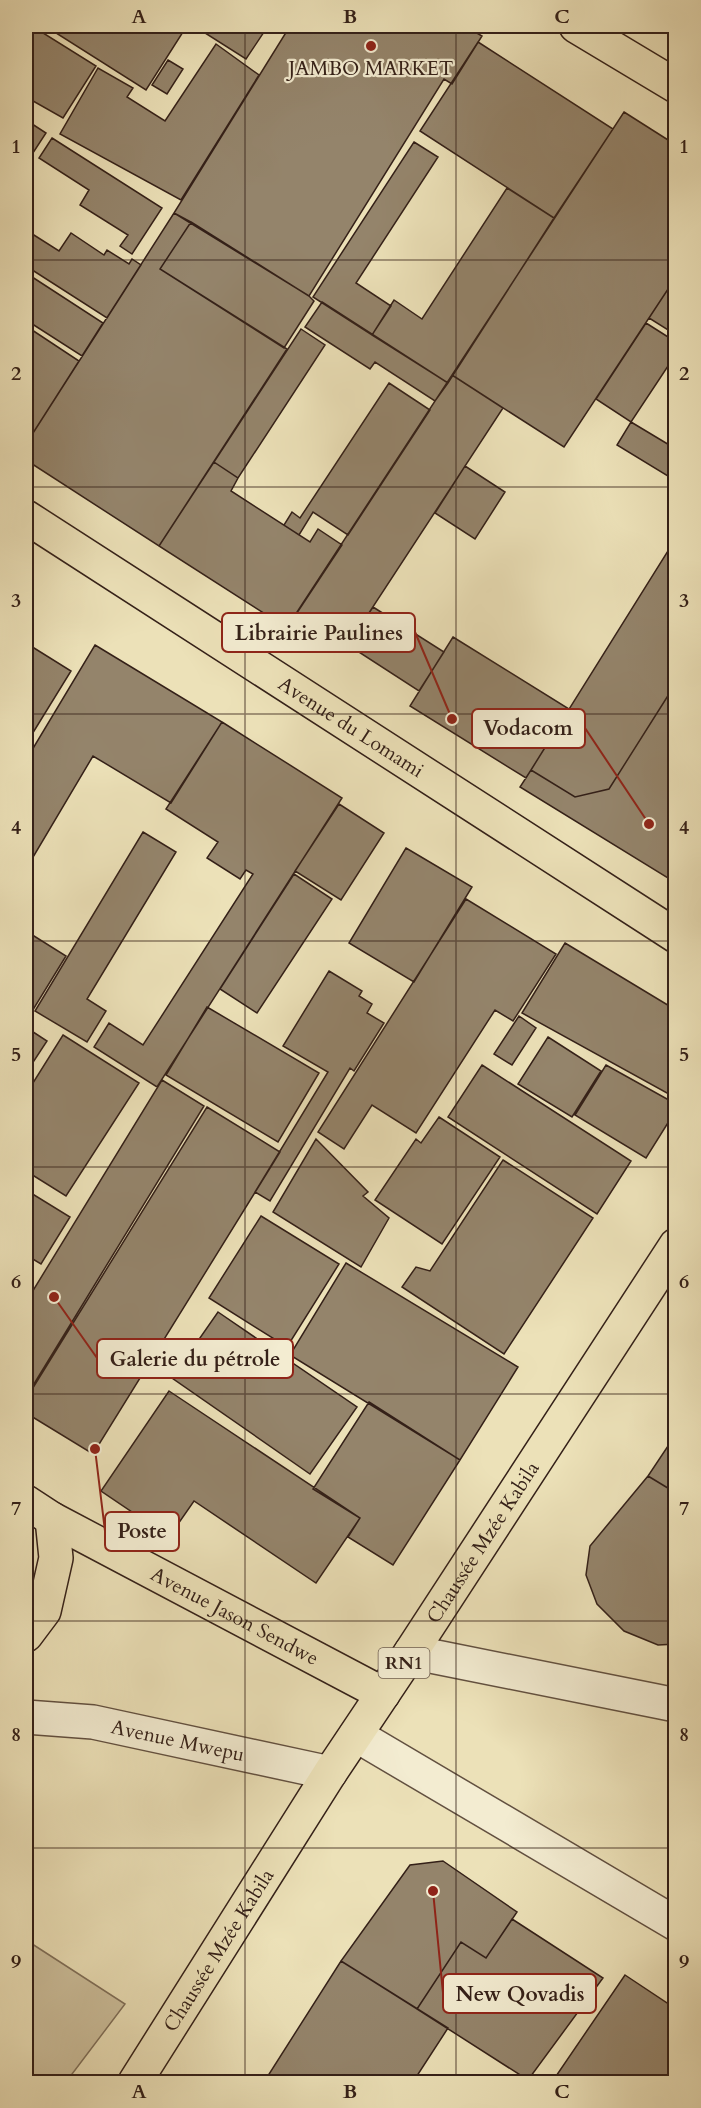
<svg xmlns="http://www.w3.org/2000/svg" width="701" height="2108" font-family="Cardo,serif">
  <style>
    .green { fill: #cdc09d; stroke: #80705a; stroke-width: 1.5 }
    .building { fill: #94846b; stroke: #342018; stroke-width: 1.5 }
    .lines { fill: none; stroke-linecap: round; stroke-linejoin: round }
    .minor-casing { stroke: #625040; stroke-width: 36 }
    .major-casing { stroke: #342018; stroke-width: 36 }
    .highway-casing { stroke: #342018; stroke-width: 36 }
    .minor { stroke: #f3ecd1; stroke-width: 33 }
    .major { stroke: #ece1b8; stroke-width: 33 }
    .highway { stroke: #ece1b8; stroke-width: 33 }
    .grid { fill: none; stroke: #342018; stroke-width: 1.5; stroke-opacity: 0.55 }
    .poi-dot { fill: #8f2418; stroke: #f3ecd1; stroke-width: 2 }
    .labels { text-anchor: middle; stroke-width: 4.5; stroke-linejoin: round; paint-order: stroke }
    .shield { fill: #f3ecd1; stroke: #6d5d50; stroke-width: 1.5 }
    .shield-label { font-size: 18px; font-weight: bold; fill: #342018 }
    .poi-label { font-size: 20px; fill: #342018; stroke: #f3ecd1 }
    .street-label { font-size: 20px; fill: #342018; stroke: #f3ecd1 }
    .leader { fill: none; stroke: #8f2418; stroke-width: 2 }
    .callout-dot { fill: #8f2418; stroke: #f3ecd1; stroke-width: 2 }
    .callout { fill: #f3ecd1; stroke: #8f2418; stroke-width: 2 }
    .callout-label { font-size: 21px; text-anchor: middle; font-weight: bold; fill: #342018 }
    .neatline { fill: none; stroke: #342018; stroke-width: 2 }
    .grid-label { font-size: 20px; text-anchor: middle; font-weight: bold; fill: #342018 }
  </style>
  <rect width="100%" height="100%" fill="#ece1b8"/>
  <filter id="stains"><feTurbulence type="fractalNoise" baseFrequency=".00333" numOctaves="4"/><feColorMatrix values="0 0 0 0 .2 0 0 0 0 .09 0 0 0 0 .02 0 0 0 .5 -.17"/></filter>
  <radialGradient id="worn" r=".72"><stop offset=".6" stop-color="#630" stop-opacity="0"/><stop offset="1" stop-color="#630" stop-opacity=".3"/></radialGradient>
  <path class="green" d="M26 1940 125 2004 66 2082H26Z"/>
  <path class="building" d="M26 26H32L96 66 63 118 26 97Z
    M45 26H174L183 32 146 90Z
    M194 26H268L246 59Z
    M290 26H465L482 36 452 84 444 79 309 296 174 213Z
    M478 42 613 129 554 218 420 131Z
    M216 44 259 75 181 200 60 134 98 68 133 88 127 97 165 121Z
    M168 60 183 69 167 94 152 85Z
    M624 112 676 145V277L564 447 452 375Z
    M26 120 46 133 29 159 26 157Z
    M52 138 162 208 132 254 120 246 128 235 80 205 89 190 39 158Z
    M414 142 438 157 356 283 391 306 372 335 313 297Z
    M507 188 554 218 448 383 372 335 394 300 422 319Z
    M174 213 191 222 160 269 287 349 159 546 26 460V444Z
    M191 222 309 296 314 301 284 348 160 269Z
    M26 230 59 251 71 233 104 255 107 250 129 264 132 259 141 265 107 318 26 266Z
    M26 273 103 323 82 356 26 320Z
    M672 283 676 285V335L649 318Z
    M322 302 448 383 435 401 375 362 370 369 305 327Z
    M646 323 676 342V354L631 422 596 399Z
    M26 326 79 361 26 444Z
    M301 329 325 345 238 478 214 462Z
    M452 375 503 408 348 645 297 612Z
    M389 383 430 410 348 535 313 512 299 535 284 525 292 512 300 518Z
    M631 422 676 449V481L617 445Z
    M214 462 238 478 231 491 310 542 318 529 342 545 287 628 159 546Z
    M465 466 505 492 475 539 435 513Z
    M676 538V683L609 789 575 797 531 770Z
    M373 607 444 652 419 691 348 645Z
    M453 637 569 709 526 778 410 706Z
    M26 643 71 671 26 744Z
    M95 645 222 722 171 803 93 756 26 869V760Z
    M676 683V883L520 787 531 770 575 797 609 789Z
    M222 722 342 798 157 1087 94 1047 109 1023 143 1045 253 874 246 870 240 879 207 858 218 842 166 809Z
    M339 804 384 833 341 900 295 871Z
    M143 832 176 852 87 999 106 1011 87 1042 35 1011Z
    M406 848 472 887 414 982 349 943Z
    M294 874 332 899 257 1013 220 989Z
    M466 899 556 954 513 1021 495 1010 416 1133 372 1105 344 1149 318 1132Z
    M26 931 66 956 31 1013 26 1010Z
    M565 943 676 1010V1098L522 1013Z
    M329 971 362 991 359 996 372 1004 367 1013 384 1023 354 1071 350 1068 270 1201 255 1192 328 1072 283 1046Z
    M207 1007 319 1073 278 1142 166 1075Z
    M519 1016 536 1028 512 1065 494 1054Z
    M27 1028 47 1041 26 1073V1029Z
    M63 1035 139 1083 66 1196 26 1171V1094Z
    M548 1037 601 1071 572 1117 518 1084Z
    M482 1065 631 1161 597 1214 448 1117Z
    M606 1065 676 1104V1110L646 1158 575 1115Z
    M162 1080 204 1106 26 1397V1302Z
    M207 1107 280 1152 93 1454 26 1413V1399Z
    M439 1117 500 1157 442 1244 375 1200 416 1139 421 1143Z
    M316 1139 368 1192 363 1196 389 1218 361 1267 273 1212Z
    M503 1160 593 1218 504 1354 402 1287 416 1267 430 1271Z
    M26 1190 70 1217 41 1264 26 1255Z
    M261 1216 339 1264 287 1347 209 1298Z
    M346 1263 518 1367 460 1460 290 1355Z
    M218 1312 357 1407 310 1474 172 1378Z
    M169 1391 360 1518 316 1583 194 1501 169 1537 101 1491Z
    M369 1402 460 1460 393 1565 348 1537 360 1518 313 1489Z
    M676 1434V1493L648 1476Z
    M648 1476 676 1493V1644L658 1645 624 1631 597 1604 586 1575 590 1546Z
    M443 1861 517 1912 486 1958 461 1942 417 2009 341 1961 410 1865Z
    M512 1919 603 1978 528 2080 417 2009 461 1942 486 1958Z
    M341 1961 448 2028 413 2082H264Z
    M625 1975 676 2009V2082H552Z"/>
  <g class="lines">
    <defs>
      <g id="minor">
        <path d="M411 1652 676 1705"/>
        <path id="s1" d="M26 1717 93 1722 330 1773"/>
        <path d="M356 1735 676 1924"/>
      </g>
      <g id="major">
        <path d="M576 26 676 86"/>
        <path id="s2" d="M26 517 676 936"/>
        <path id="s3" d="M26 1502 52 1519 383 1694"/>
        <path d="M26 1635 44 1611 56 1558 52 1519"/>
      </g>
      <g id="highway">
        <path id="s4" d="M135 2082 330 1773 411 1652 676 1245"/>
      </g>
    </defs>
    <use href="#minor" class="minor-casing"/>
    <use href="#major" class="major-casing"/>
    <use href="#highway" class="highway-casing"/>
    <use href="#minor" class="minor"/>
    <use href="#major" class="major"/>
    <use href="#highway" class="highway"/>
  </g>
  <path class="grid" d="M245 26V2082M456 26V2082M26 260H676M26 487H676M26 714H676M26 941H676M26 1167H676M26 1394H676M26 1621H676M26 1848H676"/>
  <circle class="poi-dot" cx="371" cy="46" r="6"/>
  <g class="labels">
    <rect class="shield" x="378.5" y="1648" width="51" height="30" rx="4.5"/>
    <g class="shield-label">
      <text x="404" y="1669">RN1</text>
    </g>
    <g class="poi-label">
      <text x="371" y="75">JAMBO MARKET</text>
    </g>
    <g class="street-label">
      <text dy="7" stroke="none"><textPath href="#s2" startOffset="387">Avenue du Lomami</textPath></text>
      <text dy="7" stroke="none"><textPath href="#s4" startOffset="642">Chaussée Mzée Kabila</textPath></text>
      <text dy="7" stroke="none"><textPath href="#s3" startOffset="238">Avenue Jason Sendwe</textPath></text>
      <text dy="7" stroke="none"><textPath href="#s1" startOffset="154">Avenue Mwepu</textPath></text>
      <text dy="7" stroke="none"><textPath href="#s4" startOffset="156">Chaussée Mzée Kabila</textPath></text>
    </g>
  </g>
  <path class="leader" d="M452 719L415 632M649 824L585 728M54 1297L97 1358M95 1449L105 1531M433 1891L443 1993"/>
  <g class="callout-dot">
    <circle cx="452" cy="719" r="6"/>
    <circle cx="649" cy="824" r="6"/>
    <circle cx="54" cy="1297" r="6"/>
    <circle cx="95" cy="1449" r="6"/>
    <circle cx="433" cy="1891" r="6"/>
  </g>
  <g class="callout">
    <rect x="222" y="613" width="193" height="39" rx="6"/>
    <rect x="472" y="709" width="113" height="39" rx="6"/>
    <rect x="97" y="1339" width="196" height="39" rx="6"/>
    <rect x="105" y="1512" width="74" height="39" rx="6"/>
    <rect x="443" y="1974" width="153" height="39" rx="6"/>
  </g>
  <g class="callout-label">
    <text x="319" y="640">Librairie Paulines</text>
    <text x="528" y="735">Vodacom</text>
    <text x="195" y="1366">Galerie du pétrole</text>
    <text x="142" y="1538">Poste</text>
    <text x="520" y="2001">New Qovadis</text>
  </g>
  <rect width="701" height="2108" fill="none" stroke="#ece1b8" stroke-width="66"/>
  <rect x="33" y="33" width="635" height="2042" class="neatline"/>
  <g class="grid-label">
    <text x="139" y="23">A</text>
    <text x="350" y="23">B</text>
    <text x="562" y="23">C</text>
    <text x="16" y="153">1</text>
    <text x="684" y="153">1</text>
    <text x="16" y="380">2</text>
    <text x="684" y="380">2</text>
    <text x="16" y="607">3</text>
    <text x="684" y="607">3</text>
    <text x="16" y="834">4</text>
    <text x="684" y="834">4</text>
    <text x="16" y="1061">5</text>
    <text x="684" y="1061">5</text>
    <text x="16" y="1288">6</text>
    <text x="684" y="1288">6</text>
    <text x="16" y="1515">7</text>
    <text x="684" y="1515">7</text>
    <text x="16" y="1741">8</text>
    <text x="684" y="1741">8</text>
    <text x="16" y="1968">9</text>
    <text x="684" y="1968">9</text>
    <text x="139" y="2098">A</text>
    <text x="350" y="2098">B</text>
    <text x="562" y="2098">C</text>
  </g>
  <rect width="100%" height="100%" filter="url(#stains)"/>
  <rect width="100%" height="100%" fill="url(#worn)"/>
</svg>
